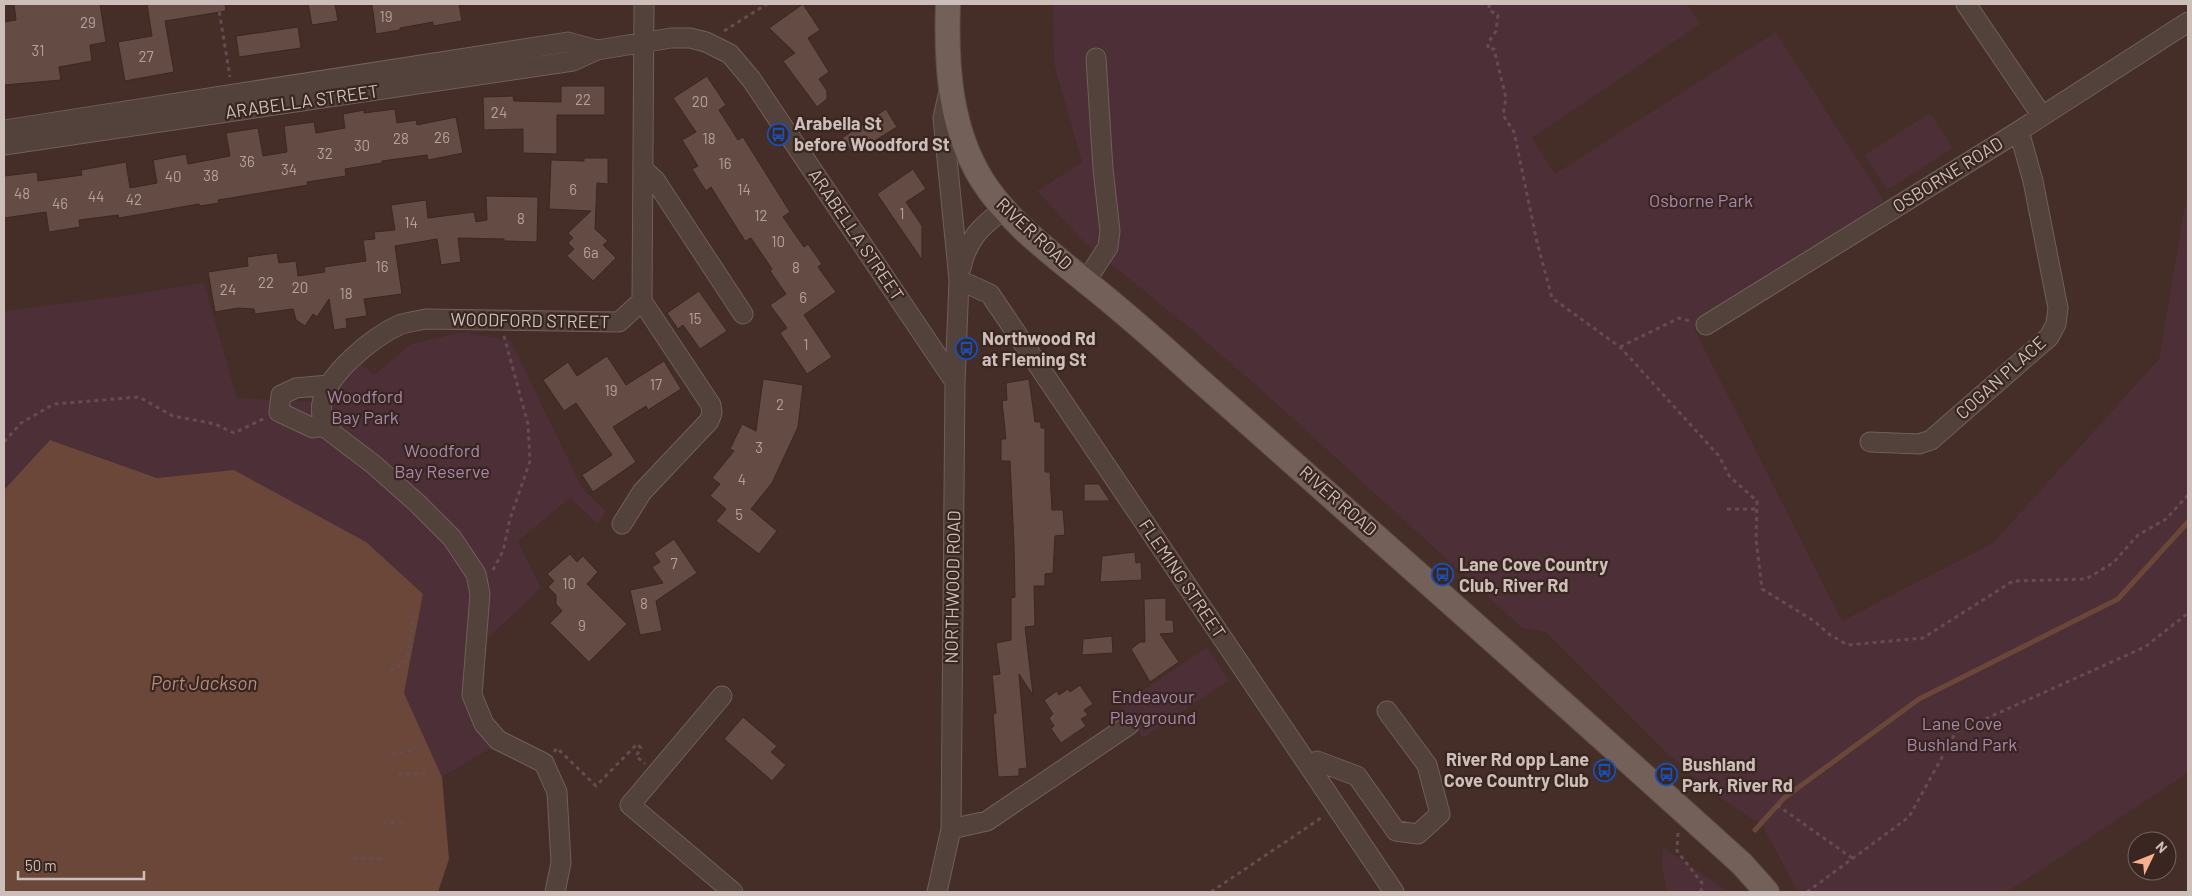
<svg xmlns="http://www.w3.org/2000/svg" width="2192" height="896" font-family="Barlow,sans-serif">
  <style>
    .green { fill: #4c2f37 }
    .water { fill: #6b473a }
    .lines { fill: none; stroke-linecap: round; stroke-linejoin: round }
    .stream { stroke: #6b473a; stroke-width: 5 }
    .building { fill: #644b44; stroke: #3b2822 }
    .minor-casing { stroke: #715f5a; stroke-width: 21 }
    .major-casing { stroke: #5d4b45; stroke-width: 26 }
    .path { stroke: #654c51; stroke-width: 3; stroke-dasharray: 4 4; stroke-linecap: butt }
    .minor { stroke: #53413b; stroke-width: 19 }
    .major { stroke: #736059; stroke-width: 24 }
    .labels { text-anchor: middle; stroke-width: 4.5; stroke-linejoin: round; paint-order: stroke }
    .number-label { font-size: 15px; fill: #b3a19c }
    .street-label { font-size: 18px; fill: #cdbeb9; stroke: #392620 }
    .poi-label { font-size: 18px; font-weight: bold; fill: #cdbeb9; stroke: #392620; text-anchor: start }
    .park-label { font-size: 18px; fill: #a985ad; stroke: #392620 }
    .water-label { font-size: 19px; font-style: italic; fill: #b48d7f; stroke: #392620 }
  </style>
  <rect width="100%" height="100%" fill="#442e27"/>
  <path class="green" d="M1053 4H1687L1700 24 1532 138 1555 174 1776 32 1884 201 1694 328 1842 621 1993 543 2159 359 2186 199 2188 197V773L2007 892H1798L1762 825 1711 792 1667 753 1547 633 1521 627 1277 404 1195 332 1085 243 1037 191 1082 162 1054 64Z
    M1930 113 1953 148 1887 190 1864 155Z
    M204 283 237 398 315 402 336 394 338 388 361 364 374 375 411 344 463 332 511 341 582 488 606 511 598 524 570 498 518 541 541 588 491 635 471 651 494 746 442 777 404 693 423 594 234 470 157 478 51 440 4 490V311L117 297Z
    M1207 647 1229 680 1143 738 1120 706Z
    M1663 847 1729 892H1667L1662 867Z"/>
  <path class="water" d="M50 440 157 478 234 470 366 542 423 594 404 693 442 777 449 859 438 892H4V490Z"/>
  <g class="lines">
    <path class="stream" d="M1755 830 1784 798 1919 699 2118 599 2188 522"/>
  </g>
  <path class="building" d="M14 4H100L106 42 90 45 92 61 59 67 61 80 4 85V22L16 20Z
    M147 4H225L226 11 165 21 174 72 125 81 118 42 152 36Z
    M308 4H335L338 21 312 25Z
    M372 4H459L462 21 433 26V22L400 28V30L376 34Z
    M803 4 820 30 808 38 829 72 819 79 827 91V99L817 107 783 61 795 53 769 28Z
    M298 27 301 48 239 57 236 36Z
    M707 76 726 105 719 110 738 140 743 137 790 212 783 217 804 247 808 244 822 264 818 267 836 292 804 315 832 357 807 374 780 333 787 328 770 305 786 294 770 271 772 269 751 238 745 241 711 187 706 191 692 169 698 166 682 140 696 132 673 98Z
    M561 86H605V115H557V154L523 153V129L484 130 483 97 513 96 514 101 561 102Z
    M395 109 397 123 416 120 417 125 456 117 463 153 428 160 427 155 382 161V163L345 169 346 176 307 182 308 185 218 200 219 203 200 206 199 204 119 218 118 215 79 220 80 227 49 232 46 212 4 218V176L37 172 38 181 82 175 81 170 126 162 130 188 157 183 153 160 186 154 188 164 230 156 226 133 258 128 263 156 287 152 284 126 314 122 316 133 345 128 343 114 364 110V113Z
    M886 109 897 127 853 154 842 138Z
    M584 158H608V184L597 183 595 229 608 241 603 245 616 258 593 281 567 256 574 249 568 243 573 238 568 233 591 211 549 209 551 160 584 161Z
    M913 169 926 189 906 202 922 226V260L877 194Z
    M486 196 538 197 537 242 504 241V239L458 238 461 262 441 265 437 239 395 246 402 294 364 299 367 316 346 319 347 328 334 330 329 299 317 317 313 314 305 326 296 320 293 309 255 314 254 309 238 308 215 312 208 272 248 266 247 257 277 253 279 263 296 261 298 276 325 272 324 267 366 261 363 240 375 239 374 232 395 230 391 205 426 200 428 218 474 212 476 222 487 220Z
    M699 291 727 331 700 349 683 325 678 329 667 313Z
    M607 356 626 385 664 361 681 389 648 410 646 406 613 427 636 462 593 492 582 475 612 455 576 403 564 411 543 380 568 362 577 376Z
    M763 379 803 385 798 427 772 483 751 509 777 531 759 554 716 521 726 509 710 496 720 484 712 478 734 451 730 449 742 424 756 431Z
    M1029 379 1035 422H1041V428H1045V472H1050L1052 510H1063L1065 535 1055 536 1053 573 1045 574V586H1034L1035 626 1025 627 1033 695 1019 674 1027 768 1019 769V776L998 777 993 714 996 713 992 675 1000 674 996 643 1011 640V598L1015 597 1014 545 1010 461H1001V439H1006L1002 401 1007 400 1006 383Z
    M1084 484H1099L1110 501H1084Z
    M674 539 697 573 656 601 662 631 640 635 630 590 663 583 652 567 660 562 654 553Z
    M1135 552 1136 563 1141 562 1142 580 1100 582 1102 556Z
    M570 554 577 562 583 556 598 572 587 584 627 624 589 662 550 623 562 611 556 604V595L548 587 554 581 547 574Z
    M1166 598V620H1173L1174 633 1160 634 1179 662 1150 682 1131 649 1140 642H1145L1144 599Z
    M1112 636 1113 653 1082 655 1083 639Z
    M1080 685 1093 704 1084 710 1088 715 1081 719 1086 726 1061 743 1051 729 1054 726 1049 718 1053 714 1044 700 1057 691 1059 695 1068 689 1070 692Z
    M743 717 777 746 771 752 786 765 772 781 724 739Z"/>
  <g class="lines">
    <defs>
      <path id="minor" d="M1966 4 2042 116
        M4 130 568 42 597 50
        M4 145 573 61 597 50 671 38H690L706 42 730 54 751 79 955 382
        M643 169 655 180 743 314
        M961 268C967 240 981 226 1003 210
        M959 280 990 294 1394 892
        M1086 281 1108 247 1110 231 1103 169 1096 58
        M1706 325 2019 131 2188 22
        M328 385 296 388 281 395 279 412 313 428 323 426 373 464 417 503 452 538 476 574 480 594 472 695 484 724 498 740 544 763 557 792 561 863 555 892
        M323 426C323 419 320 410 322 403 327 374 373 337 399 325 407 322 417 321 426 319L619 322 642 301 644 4
        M1870 442 1919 444 1931 440 2049 337 2056 324 2058 308 2033 181 2019 131
        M622 524 642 492 709 421 712 413 711 405 642 301
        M722 696 630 805 733 892
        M1309 766 1317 761 1357 776 1396 831 1418 834 1440 814 1427 765 1387 711
        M951 829 987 821 1129 725
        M937 892 951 829 955 382 959 280 943 118 949 91"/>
      <path id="major" d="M948 4C946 63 949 127 982 180 1008 221 1047 250 1085 281 1123 311 1159 343 1195 376 1378 538 1561 700 1742 864L1767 892"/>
    </defs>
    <use href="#minor" class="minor-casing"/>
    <use href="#major" class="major-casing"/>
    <path class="path" d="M218 4 230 77
      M1489 4V10L1498 15 1496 31 1488 43V49H1494L1506 98 1503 115 1514 132 1537 242 1552 298 1620 347 1719 456 1730 477 1757 501 1756 539 1762 589 1814 621 1830 635 1848 645 1923 638 2013 581 2086 579 2113 563 2138 535 2166 519 2188 495
      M724 31 767 4
      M1620 347 1679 318 1690 321
      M4 442 21 423 54 404 139 397 173 416 215 424 234 433 265 418
      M1727 509H1757
      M493 570 503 551 510 519 530 461 528 424 504 336
      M390 671 407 661 414 615
      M554 752 557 748 596 786 637 744 641 748 636 756 645 764
      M392 754 417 750
      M398 774 428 773
      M1777 805 1852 858
      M383 822 407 823
      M1678 833 1677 851 1702 883 1701 892
      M353 858 381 859
      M1211 892 1324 816
      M1807 892 1909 817 1956 732 2145 647 2188 613"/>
    <use href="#minor" class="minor"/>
    <use href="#major" class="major"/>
  </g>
  <defs>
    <symbol id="bus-ring" viewBox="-11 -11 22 22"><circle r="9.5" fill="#392620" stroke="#1a4fb4" stroke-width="1.5"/><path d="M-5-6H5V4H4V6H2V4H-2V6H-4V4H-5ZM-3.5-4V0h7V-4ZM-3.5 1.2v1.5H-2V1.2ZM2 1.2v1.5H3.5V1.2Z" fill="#1a4fb4"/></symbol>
  </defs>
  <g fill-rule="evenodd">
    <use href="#bus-ring" x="766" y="122" width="25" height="25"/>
    <use href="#bus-ring" x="954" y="336" width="25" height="25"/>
    <use href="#bus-ring" x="1430" y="562" width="25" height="25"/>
    <use href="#bus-ring" x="1592" y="758" width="25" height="25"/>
    <use href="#bus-ring" x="1654" y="762" width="25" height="25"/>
  </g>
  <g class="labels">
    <g class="number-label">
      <text x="386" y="22">19</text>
      <text x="88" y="28">29</text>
      <text x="38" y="56">31</text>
      <text x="146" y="62">27</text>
      <text x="583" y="105">22</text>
      <text x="700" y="107">20</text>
      <text x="499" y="118">24</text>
      <text x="442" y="143">26</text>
      <text x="401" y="144">28</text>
      <text x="709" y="144">18</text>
      <text x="362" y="151">30</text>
      <text x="325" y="159">32</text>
      <text x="247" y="167">36</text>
      <text x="725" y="169">16</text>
      <text x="289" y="175">34</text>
      <text x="211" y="181">38</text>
      <text x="173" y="182">40</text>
      <text x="573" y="195">6</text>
      <text x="744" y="195">14</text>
      <text x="22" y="199">48</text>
      <text x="96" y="202">44</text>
      <text x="134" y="205">42</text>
      <text x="60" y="209">46</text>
      <text x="902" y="219">1</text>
      <text x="761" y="221">12</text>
      <text x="521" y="224">8</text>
      <text x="411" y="228">14</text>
      <text x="778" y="247">10</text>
      <text x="591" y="258">6a</text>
      <text x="382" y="272">16</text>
      <text x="796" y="273">8</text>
      <text x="266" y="288">22</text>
      <text x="300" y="293">20</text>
      <text x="228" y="295">24</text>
      <text x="346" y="299">18</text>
      <text x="803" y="303">6</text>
      <text x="695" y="324">15</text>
      <text x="806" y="350">1</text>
      <text x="656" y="390">17</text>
      <text x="611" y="396">19</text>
      <text x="780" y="410">2</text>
      <text x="759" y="453">3</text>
      <text x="742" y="485">4</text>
      <text x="739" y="520">5</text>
      <text x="674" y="569">7</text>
      <text x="569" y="589">10</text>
      <text x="644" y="609">8</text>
      <text x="582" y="631">9</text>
    </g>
    <g class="street-label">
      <text transform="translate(302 102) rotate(-8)" y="6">ARABELLA STREET</text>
      <text transform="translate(1948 175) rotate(-32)" y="6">OSBORNE ROAD</text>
      <text transform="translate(1034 234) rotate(43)" y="6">RIVER ROAD</text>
      <text transform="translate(856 235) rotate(56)" y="6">ARABELLA STREET</text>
      <text transform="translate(530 321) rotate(1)" y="6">WOODFORD STREET</text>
      <text transform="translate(2001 378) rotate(-42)" y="6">COGAN PLACE</text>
      <text transform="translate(1338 501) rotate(41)" y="6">RIVER ROAD</text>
      <text transform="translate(1182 579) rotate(56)" y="6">FLEMING STREET</text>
      <text transform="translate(953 587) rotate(-89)" y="6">NORTHWOOD ROAD</text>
    </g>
    <g class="poi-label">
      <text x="794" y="130">Arabella St<tspan x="794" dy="21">before Woodford St</tspan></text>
      <text x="982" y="345">Northwood Rd<tspan x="982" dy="21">at Fleming St</tspan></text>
      <text x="1459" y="571">Lane Cove Country<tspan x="1459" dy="21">Club, River Rd</tspan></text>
      <text x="1589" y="766" text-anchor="end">River Rd opp Lane<tspan x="1589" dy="21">Cove Country Club</tspan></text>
      <text x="1682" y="771">Bushland<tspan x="1682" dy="21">Park, River Rd</tspan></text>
    </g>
    <g class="park-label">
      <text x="1701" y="207">Osborne Park</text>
      <text x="365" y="403">Woodford<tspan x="365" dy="21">Bay Park</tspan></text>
      <text x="442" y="457">Woodford<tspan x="442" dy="21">Bay Reserve</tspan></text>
      <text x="1153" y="703">Endeavour<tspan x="1153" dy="21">Playground</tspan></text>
      <text x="1962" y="730">Lane Cove<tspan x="1962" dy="21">Bushland Park</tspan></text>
    </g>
    <g class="water-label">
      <text x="204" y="690">Port Jackson</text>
    </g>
  </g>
  <rect width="2192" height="896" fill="none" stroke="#cdbeb9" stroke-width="10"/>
  <g transform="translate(2152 856) rotate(47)"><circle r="24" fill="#392620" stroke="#74635d"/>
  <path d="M0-4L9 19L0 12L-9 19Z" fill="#faaf90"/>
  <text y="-8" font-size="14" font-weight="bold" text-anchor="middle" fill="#cdbeb9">N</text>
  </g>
  <path d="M18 871v8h126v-8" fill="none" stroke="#cdbeb9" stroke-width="2.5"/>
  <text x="25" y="871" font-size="15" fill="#cdbeb9" stroke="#392620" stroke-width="4" paint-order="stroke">50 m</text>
</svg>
